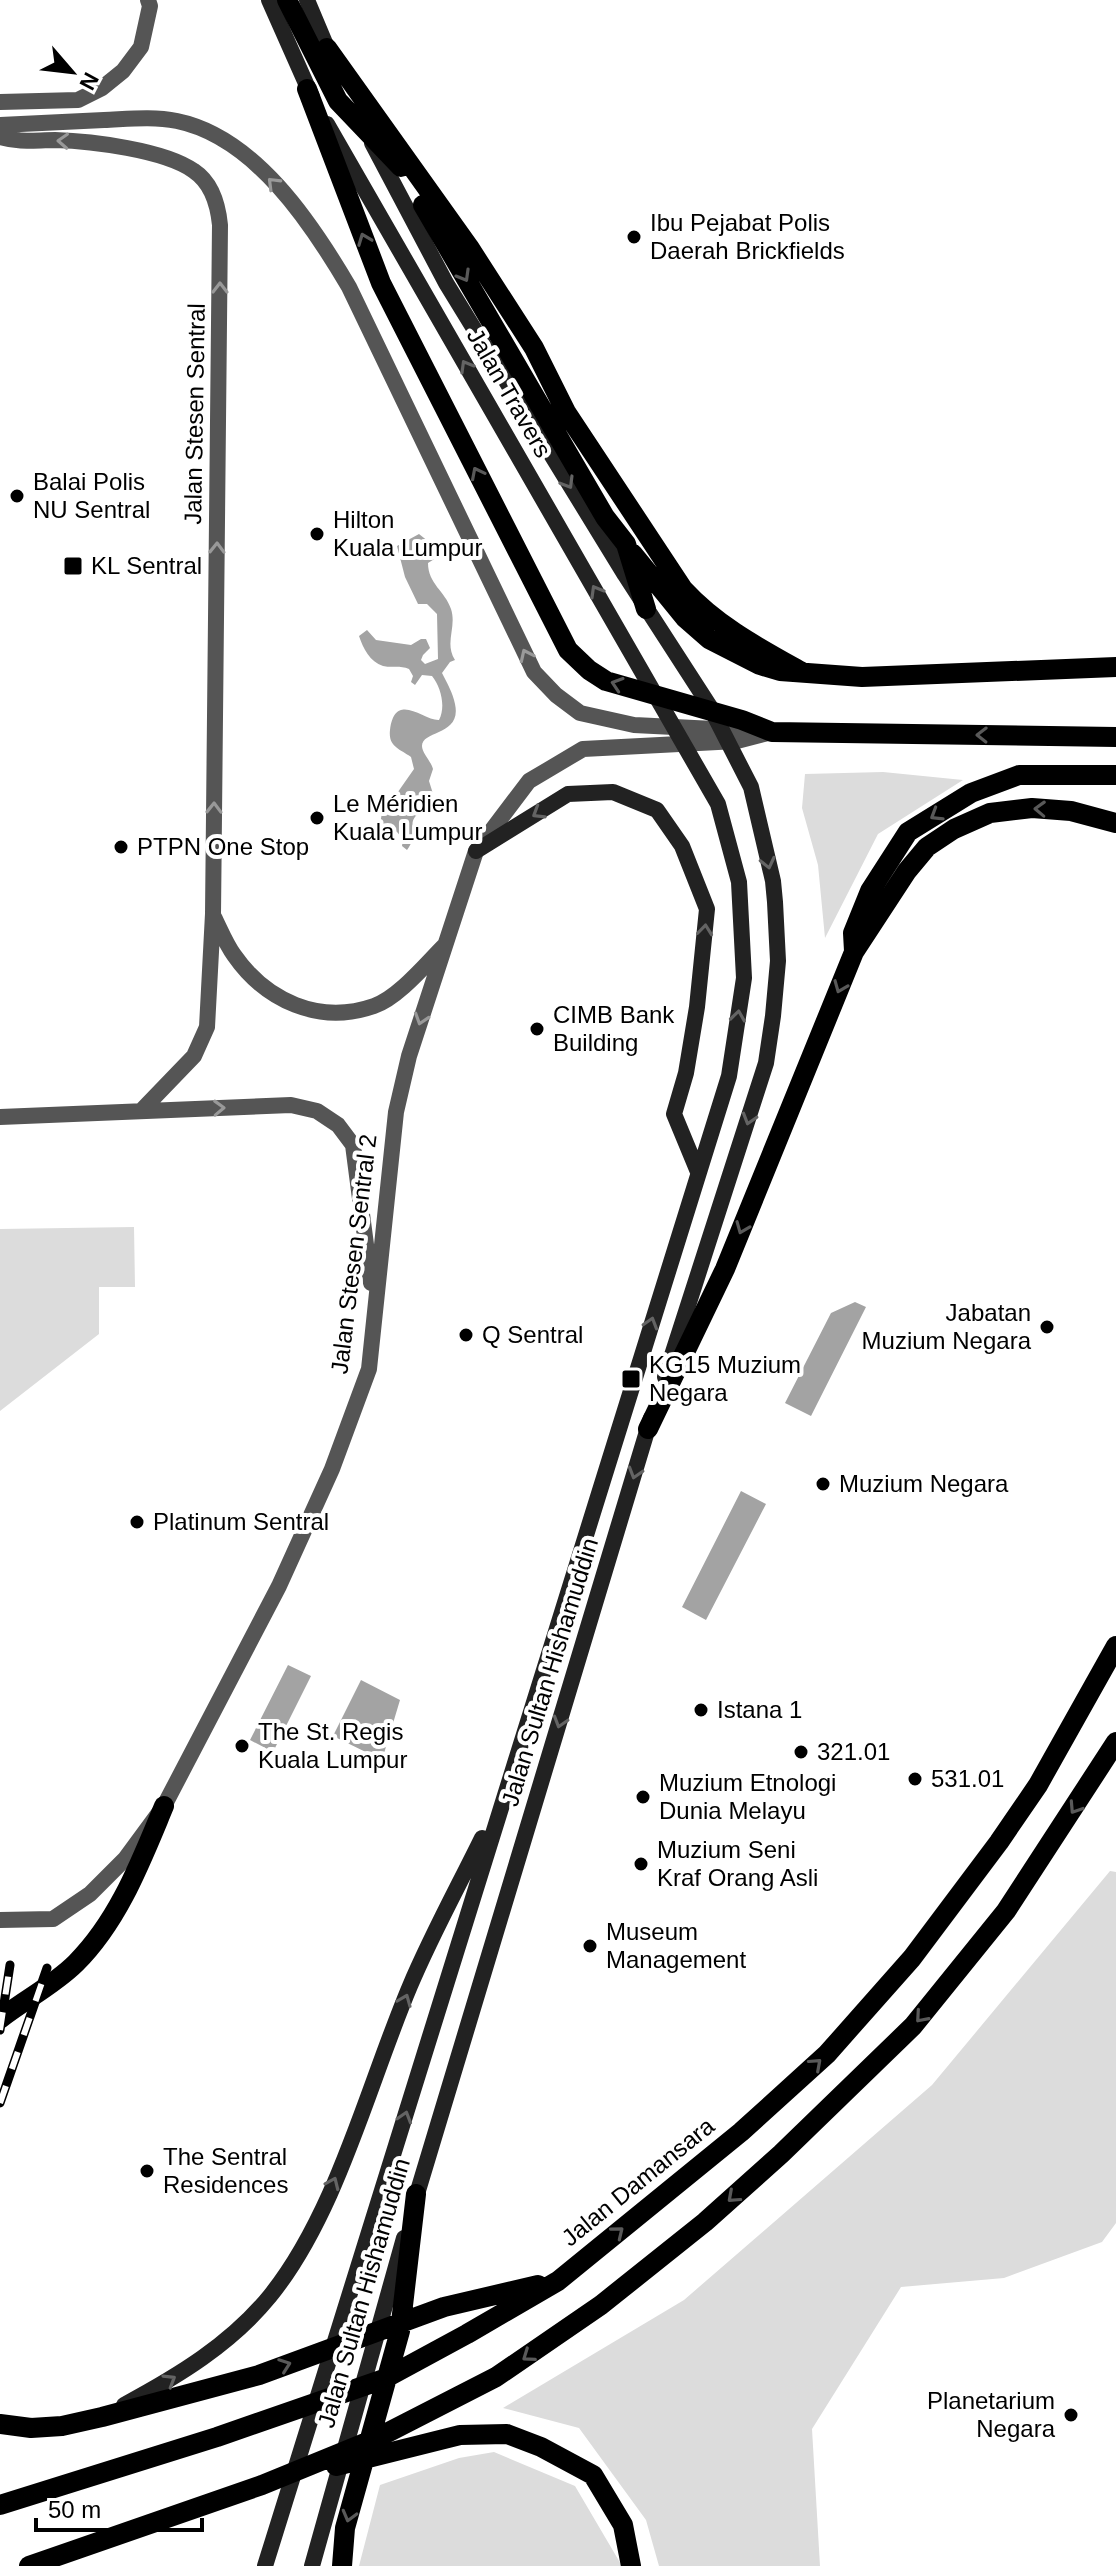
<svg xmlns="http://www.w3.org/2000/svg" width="1116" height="2566" font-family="Helvetica,sans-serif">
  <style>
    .green { fill: #dcdcdc }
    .water { fill: #a3a3a3 }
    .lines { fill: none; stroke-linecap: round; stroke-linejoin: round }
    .tertiary { stroke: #555; stroke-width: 16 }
    .secondary { stroke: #222; stroke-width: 16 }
    .primary { stroke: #000; stroke-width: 20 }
    .rail-casing { stroke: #000; stroke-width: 9 }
    .rail { stroke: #fff; stroke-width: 6; stroke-dasharray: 18; stroke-linecap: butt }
    .oneway { stroke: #999 }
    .oneway2 { stroke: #595959 }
    .oneway3 { stroke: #646464 }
    .poi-dot { fill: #000; stroke: #fff; stroke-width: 3 }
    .labels { text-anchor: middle; stroke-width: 8; stroke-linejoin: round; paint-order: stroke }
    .poi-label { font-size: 24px; fill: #000; stroke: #fff; text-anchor: start }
    .street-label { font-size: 24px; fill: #000; stroke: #fff }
  </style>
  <rect width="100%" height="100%" fill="#fff"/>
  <path class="green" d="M883 772 963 780 878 834 825 938 818 865 802 808 805 774Z
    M134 1227 135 1287H99V1334L0 1411V1229Z
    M1110 1871 1116 1872V2223L1102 2242 1004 2278 901 2287 812 2429 820 2566H659L646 2520 579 2428 503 2408 684 2300 932 2085Z
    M494 2452 575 2486 622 2566H359L380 2485 459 2458Z"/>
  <path class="water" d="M419 534 429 542 436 558 428 563C428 584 445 591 451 609 457 627 444 643 455 660L450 662 442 673C447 683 453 693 455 704 462 736 422 730 422 746 422 753 431 761 433 769L429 781 434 797 431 805C397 824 424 826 407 850L402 846 403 839 397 832 380 824 383 807 393 799 414 769 411 757C400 749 388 747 390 730 395 690 424 721 439 720 446 707 441 687 432 676L422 675 415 685 411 682 413 676 409 669C400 665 392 668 383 666 370 662 363 648 359 636L367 630 376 640 411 645 421 639H426L430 648 423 655 421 660 425 664 438 659 437 614 427 604H418L405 577 397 546Z
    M855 1302 866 1307 811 1416 785 1403 831 1313Z
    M741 1491 766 1504 706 1620 682 1607Z
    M288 1665 311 1676 273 1752 250 1740Z
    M361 1680 400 1700 382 1760 333 1736Z"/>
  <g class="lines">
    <path class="tertiary" d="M0 102 78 100 102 88 123 71 141 47 150 6 148 0
      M0 125C35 123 69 122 104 120 128 119 153 116 177 121 255 137 312 224 349 287L534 672 556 695 580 713 634 725 754 731
      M0 137C19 143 36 140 55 140 91 141 165 150 194 171 212 183 218 205 220 225L213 914 207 1027 194 1056 141 1111
      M214 917C220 929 226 944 234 955 266 1001 319 1025 374 1006 398 998 426 964 444 946
      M0 1117 291 1105 317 1111 338 1125 353 1145 371 1283
      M0 1920 53 1919 90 1894 125 1859 164 1806 279 1586 332 1469 369 1369 396 1112 409 1056 476 851 529 781 583 749 737 741 772 732"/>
    <path class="secondary" d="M269 0 312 97
      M307 0 331 57
      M372 143 446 283 625 575 709 705 751 787 773 881 775 902 778 961 773 1016 766 1063 665 1377
      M476 851 568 794 613 792 657 810 682 846 707 909 697 1007 686 1073 674 1114 698 1172
      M414 2204 651 1418
      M124 2405C178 2376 231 2344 270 2296 337 2213 368 2085 410 1986 431 1936 458 1887 482 1838
      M265 2566 729 1076 744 978 739 882 718 804 327 124
      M312 2566 404 2238"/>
    <path class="primary" d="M287 0 338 101 401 167
      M327 48 469 247 534 348 566 412 683 589C717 626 759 648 802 672
      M307 89 381 283 568 650 589 670 606 681 742 720 772 732 1116 737
      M423 205 605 517 626 544 646 609
      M633 554 685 618 709 639 760 665 780 671 862 677 1116 667
      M854 951 853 933 870 891 908 832 971 793 1019 775H1116
      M648 1429 725 1269 854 952 907 871 927 847 954 829 990 813 1032 808 1071 811 1116 823
      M0 2019C24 2000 54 1985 76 1963 119 1920 141 1861 164 1806
      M0 2424 31 2428 62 2426 102 2417 259 2375 444 2307 538 2285
      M336 2466 460 2435 507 2434 541 2447 593 2475 623 2525 631 2566
      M0 2505 217 2437 384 2379 467 2334 558 2281 741 2132 827 2054 912 1958 999 1842 1038 1785 1116 1646
      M29 2566 262 2485 377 2438 496 2377 601 2305 705 2222 781 2154 913 2026 1006 1911 1116 1742
      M342 2566 345 2528 400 2331 416 2194"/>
    <defs>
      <path id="rail" d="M0 2030 10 1965
        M0 2103 47 1968"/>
    </defs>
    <use href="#rail" class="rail-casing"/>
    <use href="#rail" class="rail"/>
  </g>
  <defs><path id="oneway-chevron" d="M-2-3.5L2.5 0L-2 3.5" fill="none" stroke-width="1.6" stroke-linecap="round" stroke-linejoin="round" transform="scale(2)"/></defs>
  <g class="oneway">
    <use href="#oneway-chevron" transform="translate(63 141) rotate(-177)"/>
    <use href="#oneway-chevron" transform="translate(273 183) rotate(-135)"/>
    <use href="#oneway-chevron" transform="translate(220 288) rotate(-90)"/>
    <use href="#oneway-chevron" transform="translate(217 548) rotate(-89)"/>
    <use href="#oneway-chevron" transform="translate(526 655) rotate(-115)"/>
    <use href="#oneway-chevron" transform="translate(214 808) rotate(-89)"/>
    <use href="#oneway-chevron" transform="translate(421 1019) rotate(108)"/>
    <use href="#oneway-chevron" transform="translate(219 1108) rotate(-2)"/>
  </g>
  <g class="oneway2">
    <use href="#oneway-chevron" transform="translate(364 239) rotate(-111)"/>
    <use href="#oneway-chevron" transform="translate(464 276) rotate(60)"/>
    <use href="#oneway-chevron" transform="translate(477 473) rotate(-117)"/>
    <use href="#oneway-chevron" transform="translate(617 684) rotate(-162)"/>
    <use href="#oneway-chevron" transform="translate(982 735) rotate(-179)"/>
    <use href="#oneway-chevron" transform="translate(1040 809) rotate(-178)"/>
    <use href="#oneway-chevron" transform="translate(936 815) rotate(148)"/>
    <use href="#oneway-chevron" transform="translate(840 987) rotate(112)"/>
    <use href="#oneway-chevron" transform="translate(742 1228) rotate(112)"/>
    <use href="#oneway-chevron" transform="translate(1075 1808) rotate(123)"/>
    <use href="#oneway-chevron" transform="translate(921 2017) rotate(131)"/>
    <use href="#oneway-chevron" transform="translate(816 2064) rotate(-42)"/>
    <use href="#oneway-chevron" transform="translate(733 2197) rotate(138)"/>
    <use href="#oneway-chevron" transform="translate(618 2232) rotate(-39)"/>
    <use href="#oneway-chevron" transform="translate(528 2356) rotate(145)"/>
    <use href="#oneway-chevron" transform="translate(285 2365) rotate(-20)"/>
    <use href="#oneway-chevron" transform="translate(349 2516) rotate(105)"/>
  </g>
  <g class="oneway3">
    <use href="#oneway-chevron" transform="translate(466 366) rotate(-120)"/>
    <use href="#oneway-chevron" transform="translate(568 483) rotate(59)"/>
    <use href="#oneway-chevron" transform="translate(596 591) rotate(-120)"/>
    <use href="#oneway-chevron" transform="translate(538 813) rotate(148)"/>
    <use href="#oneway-chevron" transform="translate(768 863) rotate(77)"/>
    <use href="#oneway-chevron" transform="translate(705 930) rotate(-84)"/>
    <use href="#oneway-chevron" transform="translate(738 1016) rotate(-82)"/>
    <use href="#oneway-chevron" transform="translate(749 1119) rotate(107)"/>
    <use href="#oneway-chevron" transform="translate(651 1323) rotate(-73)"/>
    <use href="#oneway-chevron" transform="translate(635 1473) rotate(107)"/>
    <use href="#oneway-chevron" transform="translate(560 1722) rotate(107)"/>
    <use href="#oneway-chevron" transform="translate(405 2000) rotate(-68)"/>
    <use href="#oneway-chevron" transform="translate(405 2117) rotate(-73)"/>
    <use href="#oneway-chevron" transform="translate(333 2183) rotate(-66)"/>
    <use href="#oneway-chevron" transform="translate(170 2380) rotate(-31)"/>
  </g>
  <g class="poi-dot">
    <circle cx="634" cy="237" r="8"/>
    <circle cx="17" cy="496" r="8"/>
    <circle cx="317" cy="534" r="8"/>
    <rect x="63" y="556" width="20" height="20" rx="4"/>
    <circle cx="317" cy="818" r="8"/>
    <circle cx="121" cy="847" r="8"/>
    <circle cx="537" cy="1029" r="8"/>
    <circle cx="1047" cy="1327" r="8"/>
    <circle cx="466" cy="1335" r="8"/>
    <rect x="621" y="1369" width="20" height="20" rx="4"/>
    <circle cx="823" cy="1484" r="8"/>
    <circle cx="137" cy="1522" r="8"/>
    <circle cx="701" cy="1710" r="8"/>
    <circle cx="242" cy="1746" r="8"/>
    <circle cx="801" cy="1752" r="8"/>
    <circle cx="915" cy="1779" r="8"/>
    <circle cx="643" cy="1797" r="8"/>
    <circle cx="641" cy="1864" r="8"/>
    <circle cx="590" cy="1946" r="8"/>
    <circle cx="147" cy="2171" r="8"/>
    <circle cx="1071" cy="2415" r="8"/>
  </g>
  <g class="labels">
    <g class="poi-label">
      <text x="650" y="231">Ibu Pejabat Polis<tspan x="650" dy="28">Daerah Brickfields</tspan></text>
      <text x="33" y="490">Balai Polis<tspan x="33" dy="28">NU Sentral</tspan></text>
      <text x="333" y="528">Hilton<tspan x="333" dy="28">Kuala Lumpur</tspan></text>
      <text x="91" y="574">KL Sentral</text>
      <text x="333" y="812">Le Méridien<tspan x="333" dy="28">Kuala Lumpur</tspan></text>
      <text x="137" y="855">PTPN One Stop</text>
      <text x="553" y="1023">CIMB Bank<tspan x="553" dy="28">Building</tspan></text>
      <text x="1031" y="1321" text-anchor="end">Jabatan<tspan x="1031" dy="28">Muzium Negara</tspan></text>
      <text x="482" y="1343">Q Sentral</text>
      <text x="649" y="1373">KG15 Muzium<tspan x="649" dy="28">Negara</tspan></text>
      <text x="839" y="1492">Muzium Negara</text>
      <text x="153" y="1530">Platinum Sentral</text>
      <text x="717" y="1718">Istana 1</text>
      <text x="258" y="1740">The St. Regis<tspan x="258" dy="28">Kuala Lumpur</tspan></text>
      <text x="817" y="1760">321.01</text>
      <text x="931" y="1787">531.01</text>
      <text x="659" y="1791">Muzium Etnologi<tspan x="659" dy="28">Dunia Melayu</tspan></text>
      <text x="657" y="1858">Muzium Seni<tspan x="657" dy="28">Kraf Orang Asli</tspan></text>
      <text x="606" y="1940">Museum<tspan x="606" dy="28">Management</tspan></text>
      <text x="163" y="2165">The Sentral<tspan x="163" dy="28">Residences</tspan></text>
      <text x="1055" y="2409" text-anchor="end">Planetarium<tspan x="1055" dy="28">Negara</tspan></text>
    </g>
    <g class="street-label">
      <text transform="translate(509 393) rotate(60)" y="8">Jalan Travers</text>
      <text transform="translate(195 414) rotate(-89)" y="8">Jalan Stesen Sentral</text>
      <text transform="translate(354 1254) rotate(-83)" y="8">Jalan Stesen Sentral 2</text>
      <text transform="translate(550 1672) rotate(-73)" y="8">Jalan Sultan Hishamuddin</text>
      <text transform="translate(638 2182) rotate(-39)" y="8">Jalan Damansara</text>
      <text transform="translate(364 2293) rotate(-74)" y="8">Jalan Sultan Hishamuddin</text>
    </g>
  </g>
  <g transform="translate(72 72) rotate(118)" stroke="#ffffff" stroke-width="6" paint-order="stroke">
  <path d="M0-6L14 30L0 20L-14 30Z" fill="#000000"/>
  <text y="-12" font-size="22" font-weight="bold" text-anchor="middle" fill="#000000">N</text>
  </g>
  <path d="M36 2518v12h166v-12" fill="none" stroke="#000000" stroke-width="4"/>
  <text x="48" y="2518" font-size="24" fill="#000000" stroke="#ffffff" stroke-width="6" paint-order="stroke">50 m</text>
</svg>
